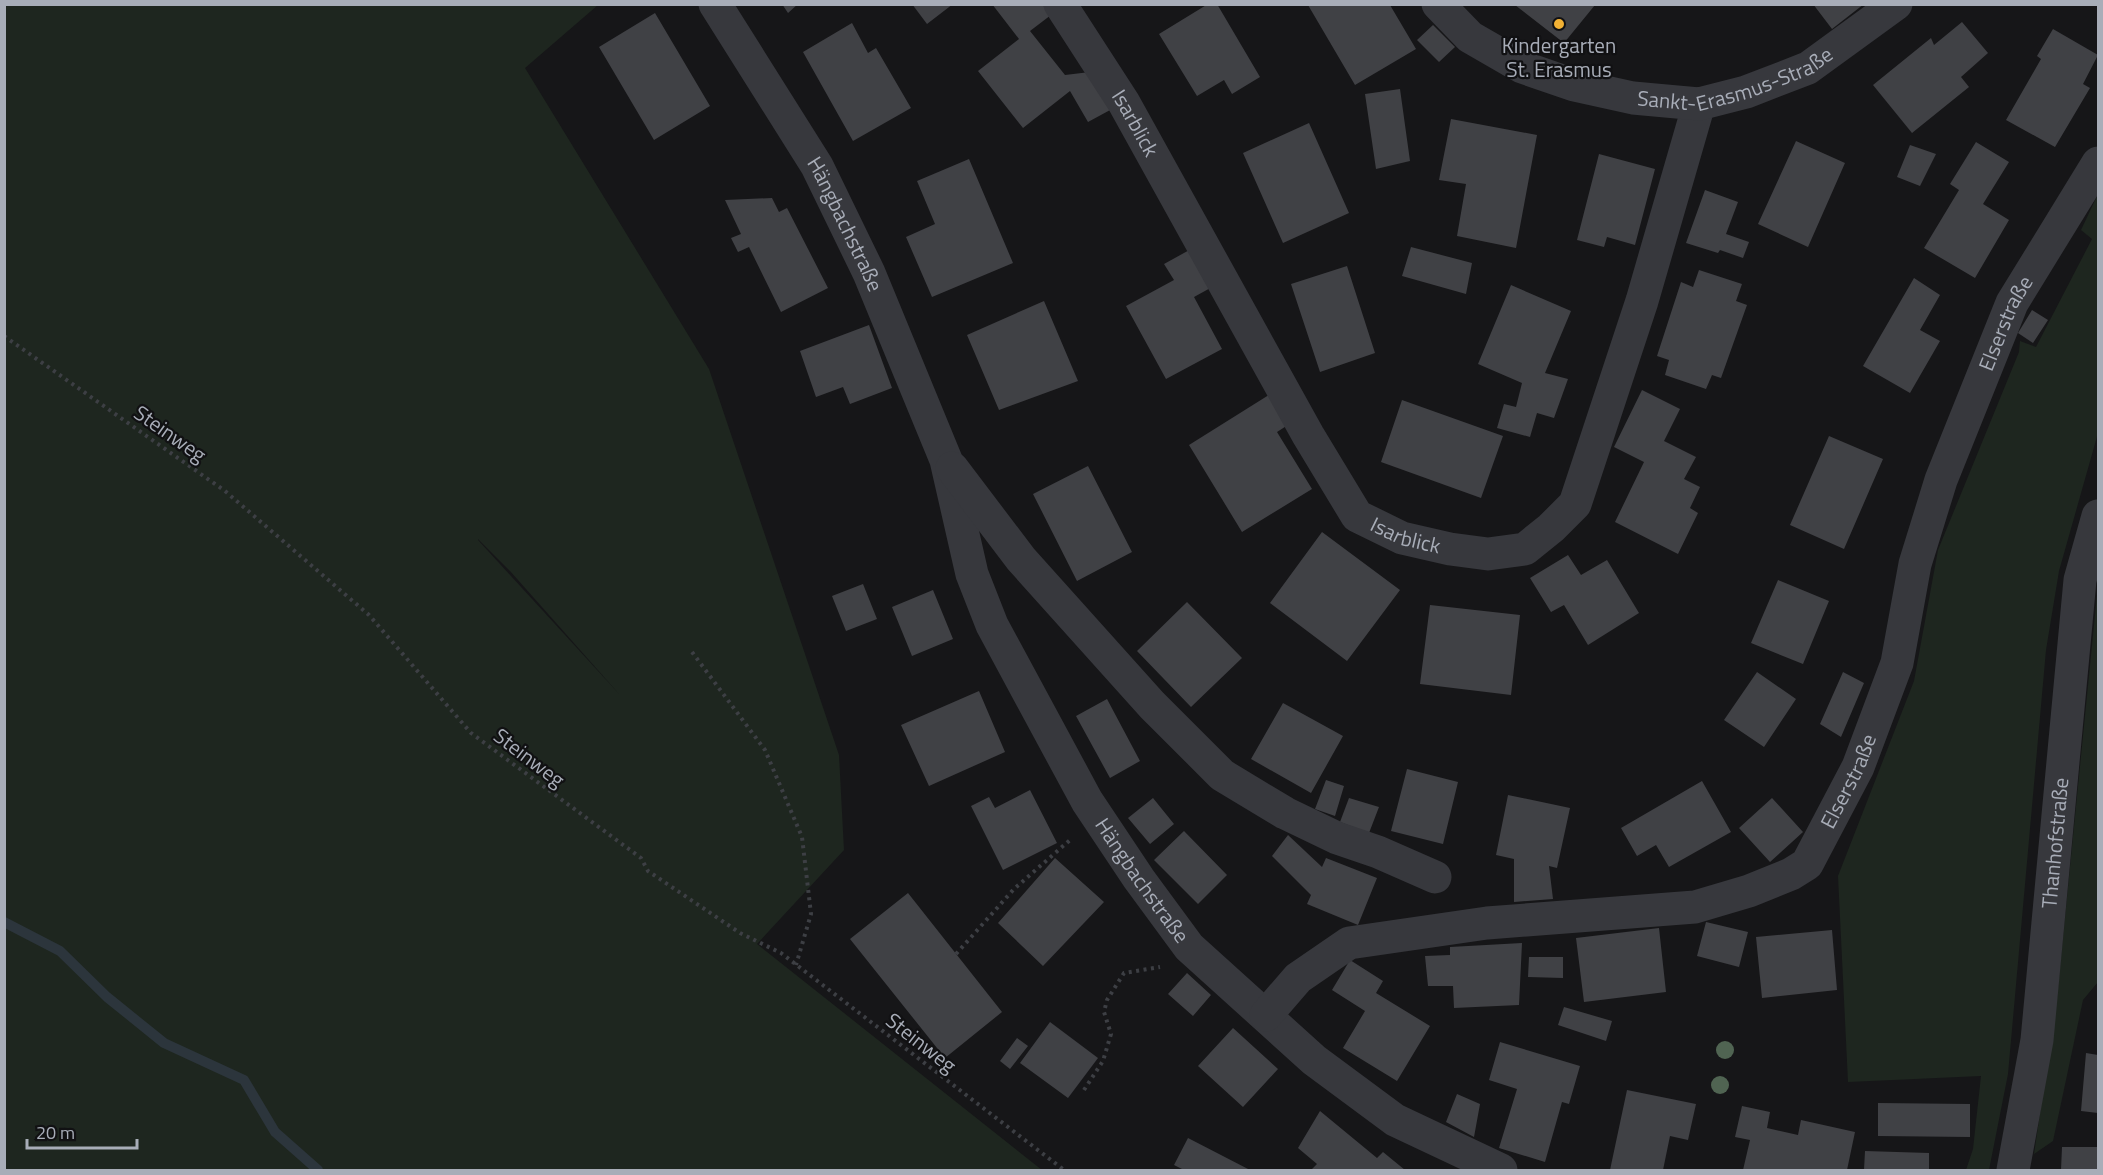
<svg xmlns="http://www.w3.org/2000/svg" width="2103" height="1175" font-family="'Titillium Web',sans-serif">
  <style>
    .green { fill: #1e261f; fill-rule: evenodd }
    .lines { fill: none; stroke-linecap: round; stroke-linejoin: round }
    .stream { stroke: #2c353c; stroke-width: 10 }
    .building { fill: #404145 }
    .path { stroke: #3d3f44; stroke-width: 4; stroke-dasharray: 3 4.5; stroke-linecap: butt }
    .street { stroke: #37383d; stroke-width: 33 }
    .tree { fill: #506452 }
    .poi-dot { fill: #f2b134; stroke: #111113; stroke-width: 2 }
    .labels { text-anchor: middle; stroke-width: 4.5; stroke-linejoin: round; paint-order: stroke }
    .poi-label { font-size: 21px; fill: #a8adb8; stroke: #111113 }
    .street-label { font-size: 21px; fill: #a8adb8; stroke: #111113 }
  </style>
  <rect width="100%" height="100%" fill="#161618"/>
  <path class="green" d="M4 5H598L525 68 709 369 839 755 844 850 757 944 1042 1170H5ZM478 539 510 571 620 695 478 540Z
    M2098 194V433L2059 571 2046 650 2008 1074 1989 1170H1966L1973 1149 1981 1076 1848 1082 1838 876 1914 681 1938 550 2019 352 2020 341 2036 347 2092 239 2081 230Z
    M2098 585V982L2083 1000 2053 1141 2034 1154 2057 998Z"/>
  <g class="lines">
    <path class="stream" d="M4 922 60 951 107 997 164 1043 244 1080 275 1132 318 1170"/>
  </g>
  <path class="building" d="M782 4H798L788 13Z
    M912 4H953L927 24Z
    M992 4H1042L1051 15 1030 31 1065 75 1090 72 1112 109 1088 122 1070 91 1023 128 978 71 1019 39Z
    M1208 4H1217L1260 77 1232 94 1224 80 1197 96 1159 34Z
    M1813 4H1864L1832 29Z
    M1308 5H1390L1416 49 1355 85Z
    M1515 5H1595L1564 43Z
    M655 13 710 106 654 140 599 47Z
    M1962 22 1988 53 1961 77 1969 87 1912 133 1873 85 1931 38 1934 45Z
    M852 23 868 53 876 48 911 108 853 141 803 52Z
    M1433 25 1455 47 1439 62 1417 40Z
    M2053 29 2098 55 2083 84 2090 88 2055 147 2006 120 2041 59 2037 56Z
    M1400 89 1410 161 1376 169 1365 94Z
    M1451 119 1537 135 1516 248 1457 236 1466 184 1439 180Z
    M1309 123 1349 213 1283 243 1243 153Z
    M1796 141 1845 163 1808 247 1758 224Z
    M1976 142 2009 162 1983 204 2009 220 1975 278 1924 248 1959 190 1950 184Z
    M1910 145 1936 154 1920 186 1897 177Z
    M1599 154 1655 169 1635 245 1607 237 1604 247 1577 240Z
    M969 159 1013 263 932 297 906 237 935 224 917 181Z
    M1705 190 1738 202 1726 234 1749 242 1743 258 1720 250 1718 253 1686 243Z
    M772 198 779 212 787 208 828 288 781 312 749 247 738 252 731 238 741 234 725 200Z
    M1411 247 1472 263 1466 294 1402 276Z
    M1193 248 1214 286 1194 297 1222 349 1166 379 1126 306 1174 280 1164 264Z
    M1347 266 1375 353 1320 372 1291 284Z
    M1699 270 1742 284 1736 301 1747 305 1721 378 1712 375 1706 389 1665 375 1669 360 1657 356 1681 282 1693 287Z
    M1914 278 1940 295 1920 330 1940 341 1910 393 1863 366Z
    M1511 285 1571 311 1545 373 1568 379 1554 418 1537 413 1530 437 1497 428 1504 404 1516 407 1522 383 1478 364Z
    M1044 301 1078 381 999 410 967 335Z
    M2032 310 2048 320 2033 343 2018 333Z
    M869 325 892 388 850 404 843 387 816 397 800 351Z
    M1642 390 1680 409 1664 441 1696 457 1684 479 1700 487 1690 508 1698 513 1678 554 1615 522 1644 462 1614 447Z
    M1272 393 1291 423 1277 432 1312 489 1242 532 1189 445Z
    M1402 400 1503 436 1481 498 1381 462Z
    M1829 436 1883 459 1844 549 1790 525Z
    M1088 466 1132 552 1077 581 1033 494Z
    M1322 532 1400 590 1347 661 1270 603Z
    M1568 555 1581 575 1607 560 1639 613 1588 645 1564 605 1551 612 1530 578Z
    M1778 580 1829 601 1803 664 1751 643Z
    M863 584 877 619 846 631 832 596Z
    M933 590 953 639 912 656 892 607Z
    M1187 602 1242 658 1191 707 1137 651Z
    M1430 605 1520 615 1511 695 1420 684Z
    M1757 672 1796 699 1764 747 1724 720Z
    M1843 672 1864 683 1841 737 1820 724Z
    M979 691 1005 752 929 786 901 725Z
    M1107 699 1140 761 1110 778 1076 716Z
    M1283 703 1343 736 1311 793 1251 759Z
    M1407 769 1458 782 1443 844 1391 831Z
    M1326 780 1344 786 1335 816 1315 809Z
    M1702 781 1731 832 1669 867 1656 845 1637 856 1621 828Z
    M1030 790 1057 843 1003 870 971 806 989 797 995 808Z
    M1508 795 1570 808 1557 868 1549 866 1553 899 1514 902V859L1496 855Z
    M1153 798 1174 824 1150 844 1128 818Z
    M1349 798 1379 807 1369 833 1340 822Z
    M1772 798 1803 832 1770 862 1739 828Z
    M1184 831 1227 875 1198 904 1154 860Z
    M1288 835 1322 867 1326 858 1377 878 1358 925 1307 904 1311 895 1272 856Z
    M1055 858 1104 902 1043 966 998 923Z
    M908 893 1002 1012 945 1058 850 939Z
    M1706 922 1748 932 1739 967 1697 956Z
    M1659 928 1666 992 1584 1002 1576 938Z
    M1832 930 1837 990 1762 998 1756 937Z
    M1522 943 1519 1005 1454 1008 1453 986H1428L1425 956 1450 955V947Z
    M1529 957H1563V978L1528 977Z
    M1350 960 1383 981 1376 993 1430 1026 1397 1081 1343 1048 1365 1011 1332 990Z
    M1187 973 1211 995 1193 1016 1168 994Z
    M1564 1007 1612 1021 1606 1041 1558 1025Z
    M1050 1022 1098 1058 1068 1098 1020 1063Z
    M1233 1028 1278 1069 1243 1107 1198 1066Z
    M1017 1038 1028 1046 1010 1069 1000 1061Z
    M1500 1042 1580 1066 1569 1104 1562 1102 1545 1162 1499 1148 1517 1089 1489 1080Z
    M2086 1053 2098 1055V1113L2081 1111Z
    M1627 1090 1696 1104 1688 1140 1670 1136 1663 1170H1610Z
    M1457 1094 1480 1104 1474 1137 1446 1122Z
    M1878 1103 1970 1104V1137L1878 1136Z
    M1742 1106 1770 1112 1767 1128 1798 1135 1801 1120 1855 1132 1847 1170H1743L1750 1140 1735 1137Z
    M1320 1111 1377 1158 1383 1152 1405 1170H1311L1317 1164 1298 1148Z
    M1188 1138 1250 1170H1184L1174 1165Z
    M2062 1147H2098V1170H2061Z
    M1865 1151 1929 1153V1170H1864Z"/>
  <g class="lines">
    <path class="path" d="M4 336 225 491 369 615 471 733 641 858 648 871 740 933 781 953 1064 1170
      M692 652 765 750 802 837 811 914 796 965
      M956 954 1014 889 1070 840
      M1084 1090 1103 1061 1111 1034 1104 1012 1107 1000 1124 973 1160 967"/>
    <g class="street">
      <path id="s1" d="M715 4 817 166 869 273 946 460 972 574 992 625 1087 801 1139 879 1189 947 1314 1060 1395 1120 1501 1170"/>
      <path id="s2" d="M1060 4 1124 103 1308 435 1357 516 1402 538 1450 549 1488 554 1525 549 1551 528 1575 504 1642 301 1699 104"/>
      <path id="s3" d="M1438 4 1470 37 1522 67 1574 85 1633 98 1699 104 1746 92 1808 68 1896 4"/>
      <path d="M952 468 1021 559 1152 705 1222 775 1285 813 1337 838 1378 852 1435 877"/>
      <path id="s4" d="M1266 1015 1298 978 1349 943 1487 923 1695 907 1749 891 1791 874 1807 864 1858 767 1897 663 1915 564 1941 480 2012 303 2098 163"/>
      <path id="s5" d="M2013 1170 2037 1040 2080 580 2098 516"/>
    </g>
  </g>
  <g class="tree">
    <circle cx="1725" cy="1050" r="9"/>
    <circle cx="1720" cy="1085" r="9"/>
  </g>
  <circle class="poi-dot" cx="1559" cy="24" r="6"/>
  <g class="labels">
    <g class="poi-label">
      <text x="1559" y="53">Kindergarten<tspan x="1559" dy="24">St. Erasmus</tspan></text>
    </g>
    <g class="street-label">
      <text dy="7" stroke="none"><textPath href="#s3" startOffset="328">Sankt-Erasmus-Straße</textPath></text>
      <text dy="7" stroke="none"><textPath href="#s2" startOffset="141">Isarblick</textPath></text>
      <text dy="7" stroke="none"><textPath href="#s1" startOffset="256">Hängbachstraße</textPath></text>
      <text dy="7" stroke="none"><textPath href="#s4" startOffset="1158">Elserstraße</textPath></text>
      <text transform="translate(170 434) rotate(35)" y="7">Steinweg</text>
      <text dy="7" stroke="none"><textPath href="#s2" startOffset="645">Isarblick</textPath></text>
      <text transform="translate(529 758) rotate(37)" y="7">Steinweg</text>
      <text dy="7" stroke="none"><textPath href="#s4" startOffset="672">Elserstraße</textPath></text>
      <text dy="7" stroke="none"><textPath href="#s5" startOffset="330">Thanhofstraße</textPath></text>
      <text dy="7" stroke="none"><textPath href="#s1" startOffset="981">Hängbachstraße</textPath></text>
      <text transform="translate(921 1043) rotate(38)" y="7">Steinweg</text>
    </g>
  </g>
  <rect width="2103" height="1175" fill="none" stroke="#a8adb8" stroke-width="12"/>
  <path d="M27 1139v9h110v-9" fill="none" stroke="#a8adb8" stroke-width="3"/>
  <text x="36" y="1139" font-size="18" fill="#a8adb8" stroke="#111113" stroke-width="4.5" paint-order="stroke">20 m</text>
</svg>
